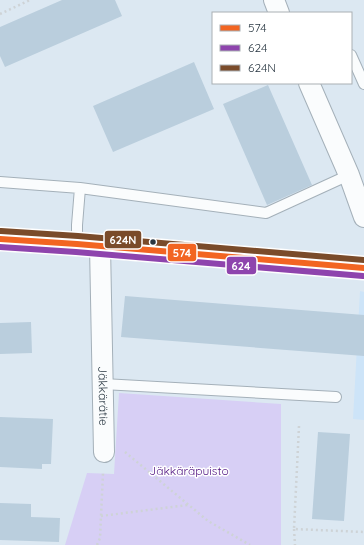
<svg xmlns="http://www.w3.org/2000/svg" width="364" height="545" font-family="Quicksand,sans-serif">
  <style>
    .built { fill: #cde4f8 }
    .green { fill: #d7cff5 }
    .building { fill: #bacedd }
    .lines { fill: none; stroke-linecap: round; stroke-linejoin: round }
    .service-casing { stroke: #a4b0b9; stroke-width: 12 }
    .minor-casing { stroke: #a4b0b9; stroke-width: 22 }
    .secondary-casing { stroke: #a4b0b9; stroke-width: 24 }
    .path { stroke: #ced3d6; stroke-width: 2.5; stroke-dasharray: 2 3; stroke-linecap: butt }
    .service { stroke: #fafcfd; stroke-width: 10 }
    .minor { stroke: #fafcfd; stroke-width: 20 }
    .secondary { stroke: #ecefec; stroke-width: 22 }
    .bus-1-casing { stroke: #fff; stroke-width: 9 }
    .bus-2-casing { stroke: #fff; stroke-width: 9 }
    .bus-3-casing { stroke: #fff; stroke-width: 9 }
    .bus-1 { stroke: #f26522; stroke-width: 6 }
    .bus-2 { stroke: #8e44ad; stroke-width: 6 }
    .bus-3 { stroke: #7a4b2a; stroke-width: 6 }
    .bus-dot { fill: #283641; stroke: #fff; stroke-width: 1.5 }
    .labels { text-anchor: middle; stroke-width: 3; stroke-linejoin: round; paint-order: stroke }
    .street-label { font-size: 12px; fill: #283641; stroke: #fff }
    .park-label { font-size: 12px; fill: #4d107f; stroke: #fff }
    .line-badge { stroke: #fff; stroke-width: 1.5 }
    .badge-label { font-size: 11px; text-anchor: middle; font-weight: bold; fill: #fff }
  </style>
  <rect width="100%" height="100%" fill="#dce8f2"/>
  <path class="built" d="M360 291 364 292V420L353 419Z"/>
  <path class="green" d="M119 393 281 404V545H65L87 473 114 474Z"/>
  <path class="building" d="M62 0H115L122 16 5 67 0 56V27Z
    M194 62 214 109 113 152 93 106Z
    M268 85 312 185 267 205 223 104Z
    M125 296 364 315V356L121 337Z
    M31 322 32 353 0 354V323Z
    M0 417 53 419 51 464H42V469L0 467Z
    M318 432 350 434 344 521 312 519Z
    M0 503 31 504V517L60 518 59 542 0 540Z"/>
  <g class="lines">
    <defs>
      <path id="service" d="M351 55 364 84
        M0 182 80 188 77 225V244
        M80 188 266 213 349 175
        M103 384 336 397"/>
      <g id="minor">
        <path d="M274 0 279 13"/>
        <path d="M309 83 349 175 364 217"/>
        <path id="s1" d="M100 246 104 452"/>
      </g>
      <path id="secondary" d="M0 239 77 244 364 268"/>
    </defs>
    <use href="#service" class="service-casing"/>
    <use href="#minor" class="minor-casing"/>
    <use href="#secondary" class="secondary-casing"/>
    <path class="path" d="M0 14 30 0
      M299 426 294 529 364 532
      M125 452 208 521 250 545
      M101 516 188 505
      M294 529 295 545
      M97 545 100 538 103 473"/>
    <use href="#service" class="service"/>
    <use href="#minor" class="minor"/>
    <use href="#secondary" class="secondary"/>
    <defs>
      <path id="bus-1" d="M0 239 77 244 364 268"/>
      <path id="bus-2" d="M0 247 76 252 363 276"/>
      <path id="bus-3" d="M1 231 78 236 364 260"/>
    </defs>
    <use href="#bus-1" class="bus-1-casing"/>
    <use href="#bus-2" class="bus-2-casing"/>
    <use href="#bus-3" class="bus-3-casing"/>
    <use href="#bus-1" class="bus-1"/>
    <use href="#bus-2" class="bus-2"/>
    <use href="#bus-3" class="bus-3"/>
  </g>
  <circle class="bus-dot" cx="153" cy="242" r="3.5"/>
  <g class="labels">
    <g class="street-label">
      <text dy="4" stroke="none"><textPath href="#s1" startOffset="150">Jäkkärätie</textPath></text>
    </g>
    <g class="park-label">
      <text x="189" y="475">Jäkkäräpuisto</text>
    </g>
  </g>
  <g class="line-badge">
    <rect x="104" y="230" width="38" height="19" rx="4" fill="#7a4b2a"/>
    <rect x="167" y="243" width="30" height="19" rx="4" fill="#f26522"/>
    <rect x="226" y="256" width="31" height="19" rx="4" fill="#8e44ad"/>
  </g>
  <g class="badge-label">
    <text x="123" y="244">624N</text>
    <text x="182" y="257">574</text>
    <text x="241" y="270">624</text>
  </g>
  <rect x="212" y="12" width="140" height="72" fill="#ffffff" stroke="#a9afb3"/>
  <rect x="220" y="25" width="20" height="6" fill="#f26522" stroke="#a9afb3"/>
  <text x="248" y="32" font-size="12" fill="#283641">574</text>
  <rect x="220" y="45" width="20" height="6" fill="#8e44ad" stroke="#a9afb3"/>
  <text x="248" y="52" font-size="12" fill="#283641">624</text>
  <rect x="220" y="65" width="20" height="6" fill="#7a4b2a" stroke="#a9afb3"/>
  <text x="248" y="72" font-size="12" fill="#283641">624N</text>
</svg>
